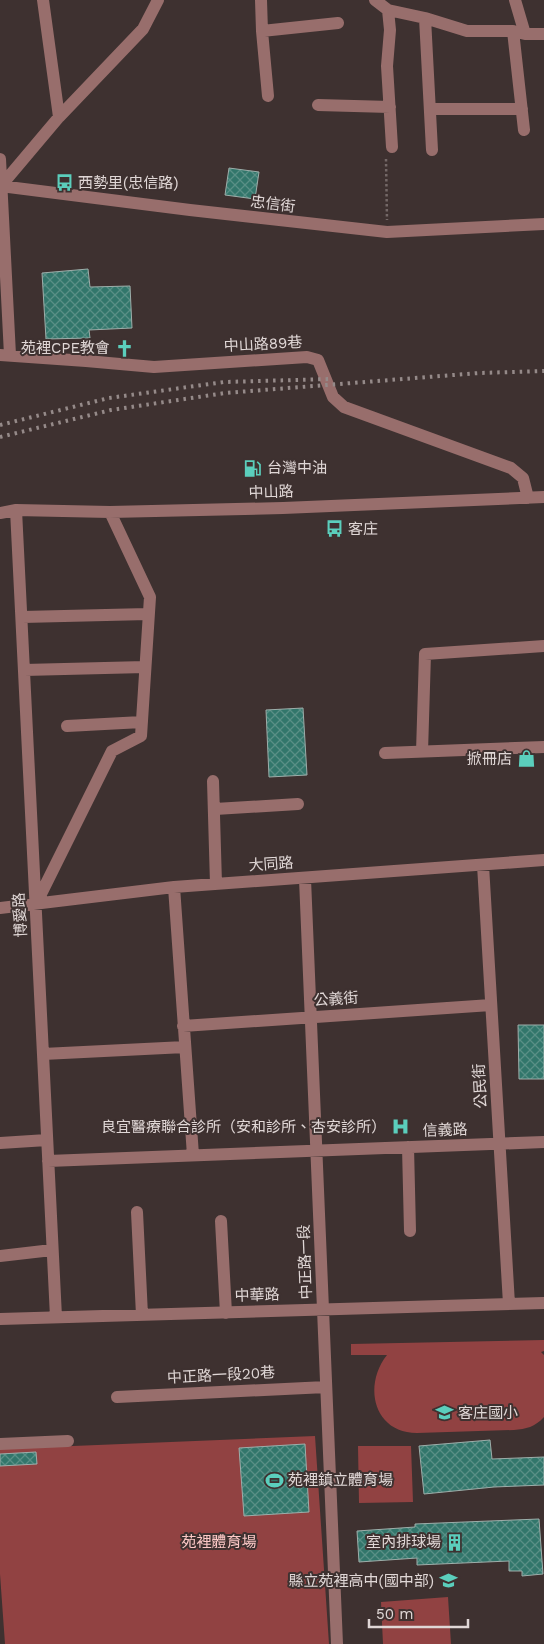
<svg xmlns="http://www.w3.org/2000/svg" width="544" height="1644" font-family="'Work Sans','Noto Sans TC',sans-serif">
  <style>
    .green { fill: #914242 }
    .building { fill: url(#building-cross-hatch); stroke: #9daeaa }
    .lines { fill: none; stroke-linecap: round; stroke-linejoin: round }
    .path { stroke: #746867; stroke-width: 2.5; stroke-dasharray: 2.5 2.5; stroke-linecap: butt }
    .minor { stroke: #986e6c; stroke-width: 12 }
    .rail { stroke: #958a89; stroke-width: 4; stroke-dasharray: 2.5 5; stroke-linecap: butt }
    .labels { text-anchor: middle; stroke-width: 4; stroke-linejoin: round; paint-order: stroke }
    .poi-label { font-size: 15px; fill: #e0d7d6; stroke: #3e3130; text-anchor: start }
    .street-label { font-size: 15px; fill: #e0d7d6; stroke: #3e3130 }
    .park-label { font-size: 15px; fill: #fcc8c6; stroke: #3e3130 }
  </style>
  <defs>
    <pattern id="building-cross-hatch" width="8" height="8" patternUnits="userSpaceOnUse" patternTransform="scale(1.25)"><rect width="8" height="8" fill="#32766b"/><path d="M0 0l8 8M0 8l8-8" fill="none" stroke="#598f86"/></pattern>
  </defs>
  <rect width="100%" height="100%" fill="#3e3130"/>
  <path class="green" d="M544 1340V1351L541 1352 544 1355V1417C535 1427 526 1429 514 1430L417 1433C373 1433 363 1385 387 1355H351V1344Z
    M315 1436 329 1644H5L0 1574V1449Z
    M358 1446H411L413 1502 359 1503Z
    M448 1597 451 1644H383L381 1602Z"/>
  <path class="building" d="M229 168 259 172 255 199 225 195Z
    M88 269 90 287 130 286 132 328 89 330 90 338 46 339 42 273Z
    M303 708 307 775 269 777 266 710Z
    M518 1025H544V1079H519Z
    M490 1440 492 1459 544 1457V1485L494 1487 424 1494 419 1446Z
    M305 1444 309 1512 244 1516 239 1448Z
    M36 1452 37 1464 0 1466V1454Z
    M539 1519 543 1574 522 1576V1571H509V1561L417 1565V1558L359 1562 357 1531 415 1527V1524Z"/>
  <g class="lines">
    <path class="path" d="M386 159 387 220"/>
    <path class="minor" d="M43 0 59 117
      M261 0 262 31 268 96
      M375 0 388 10 425 18 467 31H513L525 34H544
      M515 0 525 34
      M388 10 390 30 387 66 392 147
      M425 18 432 150
      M262 31 338 23
      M513 31 524 130
      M318 105 390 107
      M430 109H522
      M0 159 10 355
      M0 186 190 210 387 232 544 224
      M0 187 59 117 143 29 158 0
      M0 355 86 361 154 367 307 357 318 360 333 397 344 407 511 468 523 478 528 498
      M16 510 56 1317
      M0 513 16 510 110 512 283 508 544 497
      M22 617 148 614
      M24 670 145 667
      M67 726 142 722
      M422 752 425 654 544 646
      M385 753 544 747
      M213 781 216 884
      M215 809 298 804
      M483 865 509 1304
      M305 879 337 1644
      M174 887 193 1155
      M37 902 112 751 141 736 150 597 110 512
      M0 908 174 887 544 860
      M183 1026 491 1005
      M43 1054 185 1047
      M0 1143 47 1140
      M408 1147 410 1231
      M48 1161 544 1142
      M137 1212 142 1315
      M221 1221 226 1313
      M0 1256 52 1250
      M0 1319 544 1303
      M117 1397 326 1387
      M0 1444 68 1441"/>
    <path class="rail" d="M0 425 109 398 224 382 331 379
      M0 437 111 410 225 393 479 373 544 371"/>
  </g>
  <defs>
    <symbol id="bus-bare" viewBox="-9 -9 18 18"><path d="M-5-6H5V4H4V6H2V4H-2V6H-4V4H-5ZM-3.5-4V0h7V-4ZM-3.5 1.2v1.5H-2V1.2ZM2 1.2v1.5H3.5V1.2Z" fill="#5bcebc" stroke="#3e3130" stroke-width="2.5" paint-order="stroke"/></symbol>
    <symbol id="church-bare" viewBox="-9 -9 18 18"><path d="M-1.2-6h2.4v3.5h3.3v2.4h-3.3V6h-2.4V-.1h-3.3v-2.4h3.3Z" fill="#5bcebc" stroke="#3e3130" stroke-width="2.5" paint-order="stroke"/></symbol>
    <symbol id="fuel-bare" viewBox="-9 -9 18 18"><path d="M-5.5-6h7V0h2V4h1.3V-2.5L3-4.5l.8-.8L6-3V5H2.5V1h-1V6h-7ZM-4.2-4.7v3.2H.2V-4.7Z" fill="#5bcebc" stroke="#3e3130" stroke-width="2.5" paint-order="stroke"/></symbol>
    <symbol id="shop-bare" viewBox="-9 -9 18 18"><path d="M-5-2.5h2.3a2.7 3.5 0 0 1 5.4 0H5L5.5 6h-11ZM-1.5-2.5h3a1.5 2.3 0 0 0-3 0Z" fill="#5bcebc" stroke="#3e3130" stroke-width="2.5" paint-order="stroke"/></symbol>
    <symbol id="hospital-bare" viewBox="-9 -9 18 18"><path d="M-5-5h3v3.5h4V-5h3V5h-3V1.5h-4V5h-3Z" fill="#5bcebc" stroke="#3e3130" stroke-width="2.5" paint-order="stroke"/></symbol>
    <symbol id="school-bare" viewBox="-9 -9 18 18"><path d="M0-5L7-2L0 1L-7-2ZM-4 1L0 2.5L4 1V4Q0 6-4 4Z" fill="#5bcebc" stroke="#3e3130" stroke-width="2.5" paint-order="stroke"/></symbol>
    <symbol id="stadium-bare" viewBox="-9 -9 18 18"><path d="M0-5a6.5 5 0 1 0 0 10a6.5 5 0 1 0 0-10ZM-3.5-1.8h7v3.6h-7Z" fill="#5bcebc" stroke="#3e3130" stroke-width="2.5" paint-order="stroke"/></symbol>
    <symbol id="building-bare" viewBox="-9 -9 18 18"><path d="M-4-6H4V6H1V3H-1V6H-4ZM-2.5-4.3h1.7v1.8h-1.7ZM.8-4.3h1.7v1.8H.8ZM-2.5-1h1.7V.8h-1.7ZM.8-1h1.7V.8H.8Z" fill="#5bcebc" stroke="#3e3130" stroke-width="2.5" paint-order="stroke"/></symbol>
  </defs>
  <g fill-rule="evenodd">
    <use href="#bus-bare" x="52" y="170" width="25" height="25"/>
    <use href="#church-bare" x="112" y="336" width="25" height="25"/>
    <use href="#fuel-bare" x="240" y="456" width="25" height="25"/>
    <use href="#bus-bare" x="322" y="516" width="25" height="25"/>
    <use href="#shop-bare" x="514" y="746" width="25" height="25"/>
    <use href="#hospital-bare" x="388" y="1114" width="25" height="25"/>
    <use href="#school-bare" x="432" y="1400" width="25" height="25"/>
    <use href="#stadium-bare" x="262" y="1468" width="25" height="25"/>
    <use href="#building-bare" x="442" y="1530" width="25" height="25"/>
    <use href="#school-bare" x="436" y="1568" width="25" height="25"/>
  </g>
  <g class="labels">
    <g class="poi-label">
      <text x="78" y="188">西勢里(忠信路)</text>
      <text x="110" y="353" text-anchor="end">苑裡CPE教會</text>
      <text x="267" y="473">台灣中油</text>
      <text x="348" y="534">客庄</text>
      <text x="512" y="764" text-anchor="end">掀冊店</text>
      <text x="386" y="1132" text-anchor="end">良宜醫療聯合診所（安和診所、杏安診所）</text>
      <text x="458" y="1418">客庄國小</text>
      <text x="288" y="1485">苑裡鎮立體育場</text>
      <text x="441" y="1547" text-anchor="end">室內排球場</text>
      <text x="434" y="1586" text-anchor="end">縣立苑裡高中(國中部)</text>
    </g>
    <g class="street-label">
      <text transform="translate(273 204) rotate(7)" y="5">忠信街</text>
      <text transform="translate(263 344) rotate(-3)" y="5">中山路89巷</text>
      <text transform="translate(271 492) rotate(-2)" y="5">中山路</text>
      <text transform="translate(271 864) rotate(-4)" y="5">大同路</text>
      <text transform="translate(20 915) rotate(-93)" y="5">博愛路</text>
      <text transform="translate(336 999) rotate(-4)" y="5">公義街</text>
      <text transform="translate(480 1086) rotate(-93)" y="5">公民街</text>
      <text transform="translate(445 1130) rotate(-2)" y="5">信義路</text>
      <text transform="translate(305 1262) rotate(-92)" y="5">中正路一段</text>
      <text transform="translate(257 1295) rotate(-2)" y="5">中華路</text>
      <text transform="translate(221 1375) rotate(-3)" y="5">中正路一段20巷</text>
    </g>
    <g class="park-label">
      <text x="219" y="1547">苑裡體育場</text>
    </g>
  </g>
  <path d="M369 1619v8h99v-8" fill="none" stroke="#e0d7d6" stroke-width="2.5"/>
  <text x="376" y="1619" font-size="15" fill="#e0d7d6" stroke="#3e3130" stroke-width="4" paint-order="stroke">50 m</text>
</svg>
